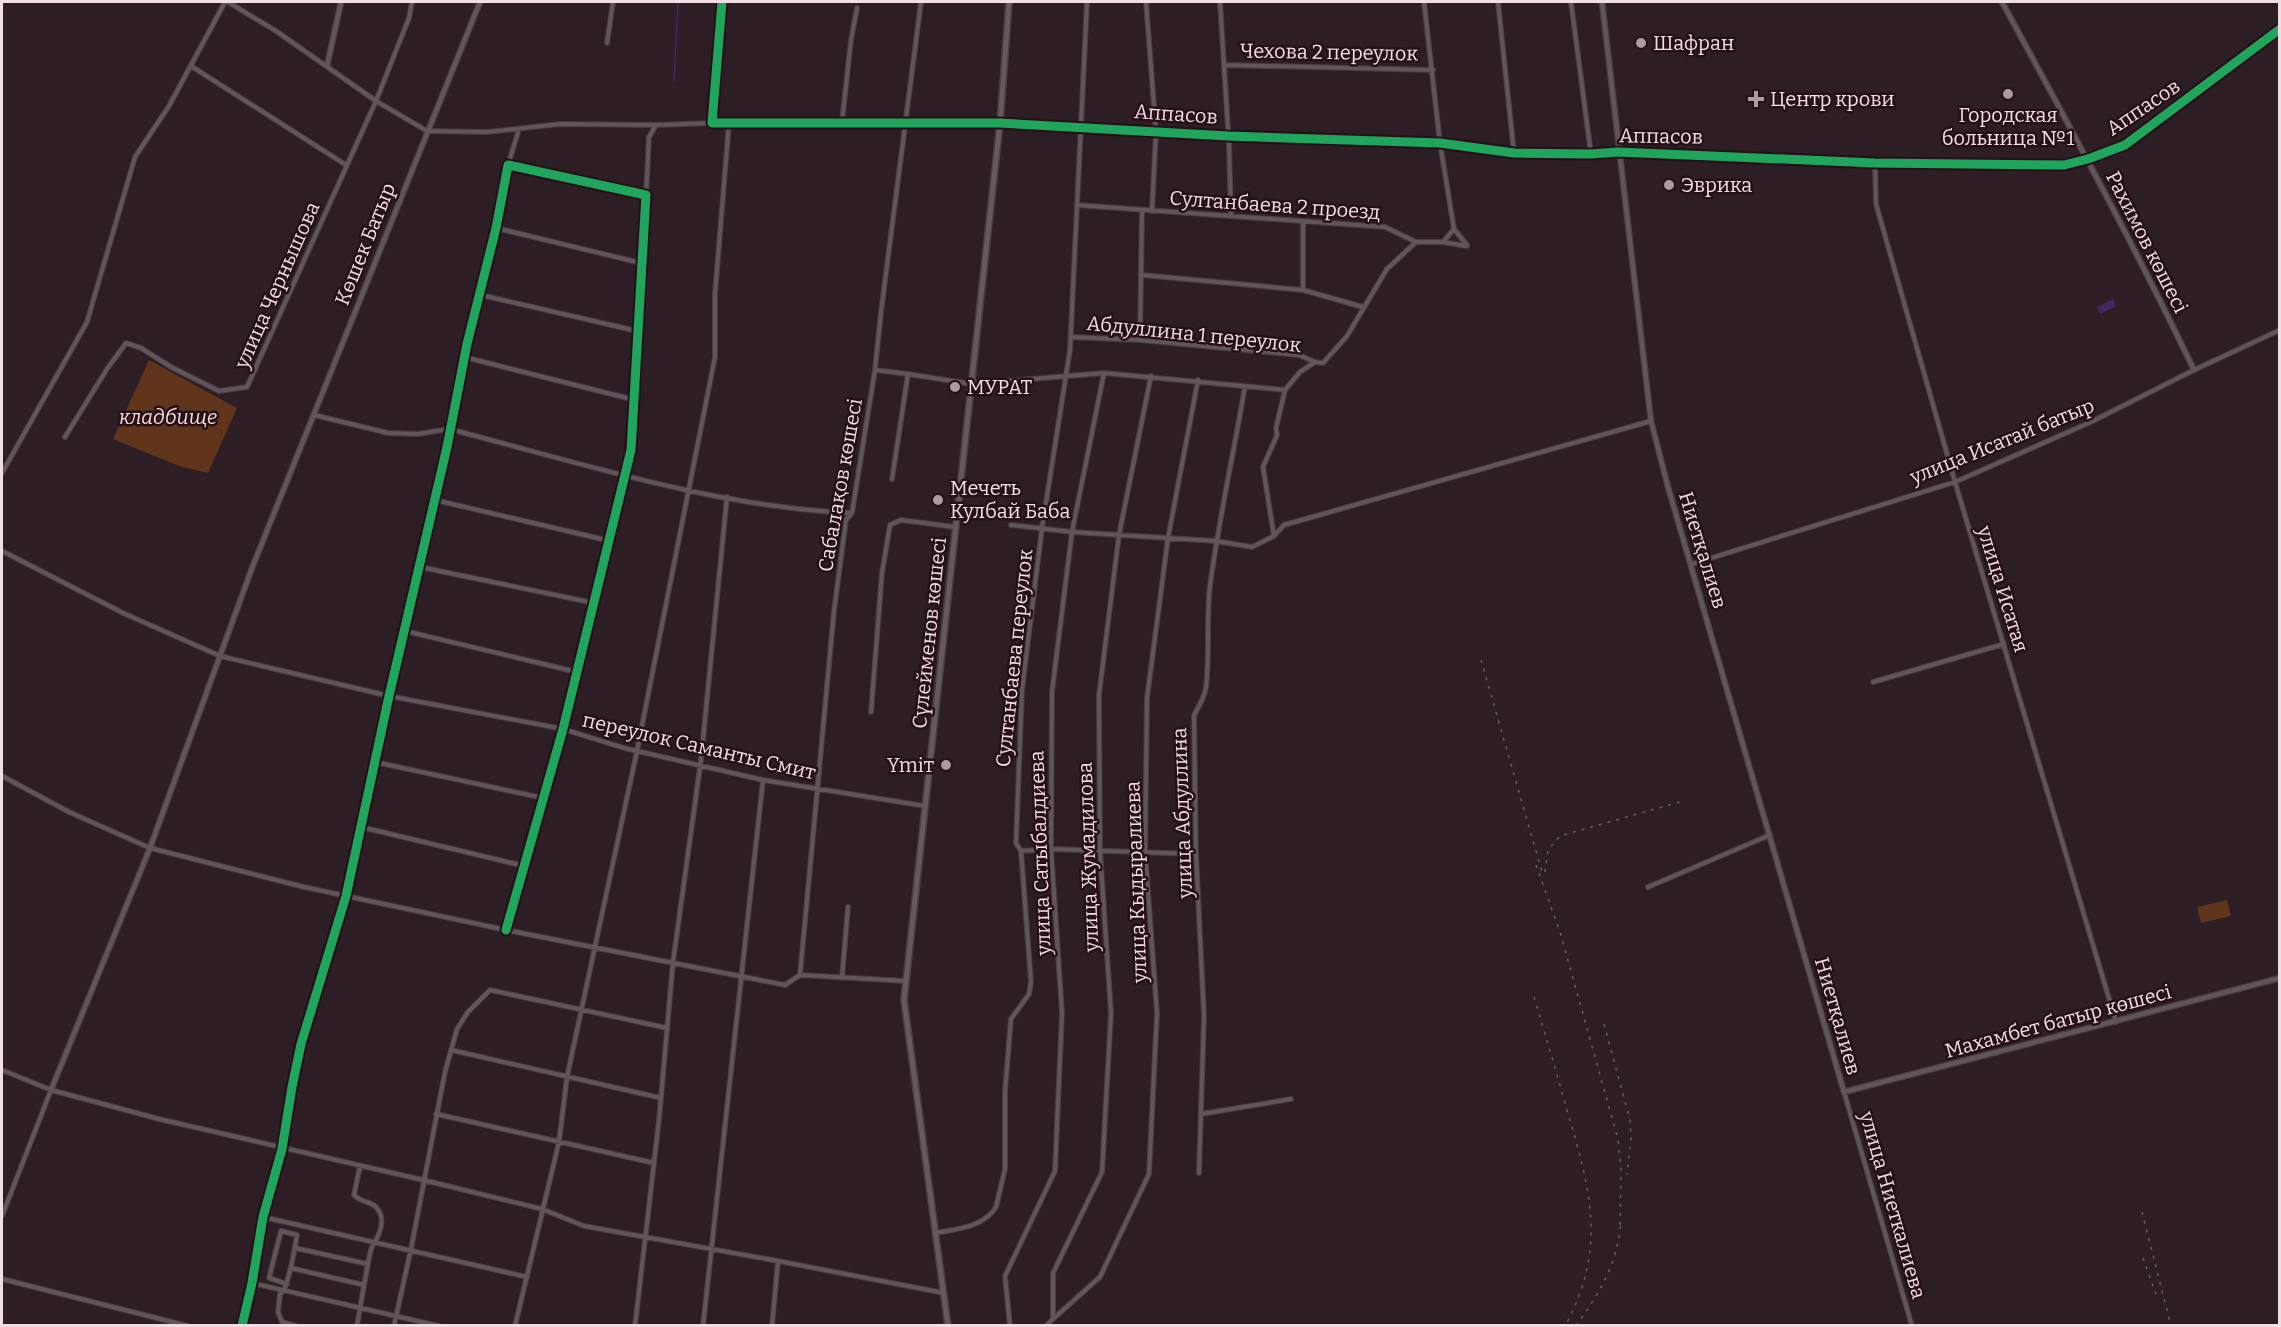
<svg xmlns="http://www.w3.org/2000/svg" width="2281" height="1327" font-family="Bitter,serif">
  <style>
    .green { fill: #61351c }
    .water { fill: #412763 }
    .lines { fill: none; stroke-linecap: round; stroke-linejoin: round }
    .stream { stroke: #412763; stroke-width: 1.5 }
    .minor-casing { stroke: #473c40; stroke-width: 6 }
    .tertiary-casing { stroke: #473c40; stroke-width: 7 }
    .secondary-casing { stroke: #473c40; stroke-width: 8 }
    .minor { stroke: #60555a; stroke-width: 4 }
    .tertiary { stroke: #60555a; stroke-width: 4.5 }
    .secondary { stroke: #65585f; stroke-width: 5 }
    .rail { stroke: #685f62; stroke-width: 1.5; stroke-dasharray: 3 6; stroke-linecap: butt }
    .cycleway-casing { stroke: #270f19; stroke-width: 13 }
    .cycleway { stroke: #20a55d; stroke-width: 9 }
    .poi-dot { fill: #ab9ba1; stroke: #270f19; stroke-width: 2 }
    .labels { text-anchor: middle; stroke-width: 5; stroke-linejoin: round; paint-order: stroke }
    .poi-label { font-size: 20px; fill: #f0dee4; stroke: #270f19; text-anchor: start }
    .street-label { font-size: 20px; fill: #f0dee4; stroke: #270f19 }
    .park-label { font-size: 20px; font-style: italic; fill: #f3ddd2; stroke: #270f19 }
  </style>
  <rect width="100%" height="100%" fill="#2c1e24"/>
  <path class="green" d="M149 360 237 408 208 473 179 466 113 439Z
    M2227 900 2231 916 2201 923 2197 907Z"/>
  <path class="water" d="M2113 299 2116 306 2100 314 2097 307Z"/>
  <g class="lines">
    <path class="stream" d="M674 81 678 2"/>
    <defs>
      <path id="minor" d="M228 2 276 31 376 101 427 131 487 132 560 124 657 125 712 123
        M722 2 712 123H1000
        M1146 2 1156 132 1152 211
        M1220 2 1229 144 1231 216
        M1424 2 1440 143 1454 229 1467 245
        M1498 2 1514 153
        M1571 2 1591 154
        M607 43 613 2
        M1225 65 1433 70
        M191 66 346 165
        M842 122 851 40 857 8
        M1875 163 1876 204 1955 482 2116 1022
        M508 165 519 129
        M646 195 649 137 656 125
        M1077 205 1385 227 1416 242H1442L1467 246
        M496 228 641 263
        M1443 242 1454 229
        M1142 275 1303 290 1363 307
        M1303 290V222
        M481 295 637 331
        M1071 337 1140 340 1299 355 1315 362
        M1140 340 1142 210
        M464 357 635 400
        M875 370 908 374 892 479
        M908 374 971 384 1104 373 1285 390
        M314 415 388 433 418 434 449 429C577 462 719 508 852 513
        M65 437 107 369 126 343 141 348 171 367 219 391 247 387 376 101 409 18 412 2
        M2 473 87 322 135 157 169 106 225 2
        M435 500 610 541
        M1011 525 1072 532 1216 541 1252 547 1274 536 1284 525 1651 421
        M1274 536 1263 467 1277 435 1276 428 1285 390 1300 372 1315 362 1323 363 1347 336 1387 269 1416 242
        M2 551 123 613 220 656 389 696 563 729 624 748 763 780 925 806
        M1692 564 1955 482 2091 422 2194 370 2280 330
        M420 567 594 603
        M405 631 577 672
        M1873 682 2004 644
        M871 712 882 573 890 525 901 520 955 527
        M375 762 543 798
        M2 776 69 812 150 848 304 887 506 930 785 985 800 975 906 981
        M361 827 524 866
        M1021 851 1051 849 1196 854
        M1648 887 1770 835
        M800 975 834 611 846 520 852 513 875 370 881 312 921 2
        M842 978 848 907
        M451 1050 661 1098
        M2 1070 51 1090 159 1119 423 1180 542 1209 584 1226 778 1261 772 1326
        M1844 1092 1912 1326
        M436 1114 654 1163
        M1201 1114 1291 1099
        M360 1166 354 1195C359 1201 368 1201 375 1206 387 1217 380 1234 373 1245 370 1250 369 1258 368 1264
        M1199 1173 1204 1016 1196 854 1194 716C1198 706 1205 698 1206 687 1210 654 1206 620 1210 586 1219 518 1234 452 1245 386
        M2 1216 51 1090
        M263 1217 527 1277
        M936 1233C957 1229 984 1227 996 1207L1005 1169V1091L1011 1019 1029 994 1031 982 1021 851 1016 843 1022 690 1042 528 1070 350 1087 2
        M778 1261 944 1293
        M291 1268 364 1285 368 1264 295 1248
        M2 1279 188 1326
        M252 1283 439 1326
        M284 1290C291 1272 294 1254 297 1235L281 1231 269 1278 287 1284
        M284 1290 280 1294 278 1312 282 1322 296 1326
        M1053 1319 1100 1277 1149 1174 1157 1013 1145 852 1147 698 1168 538 1198 380
        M242 1326 252 1283 263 1217 282 1149 292 1087 301 1044 346 896 389 696 447 447 467 344 496 228 508 165 646 195 631 450 563 729 506 930
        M357 1326 364 1285
        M394 1326 411 1249 445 1072 457 1029 468 1012 490 990 667 1028
        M515 1326 559 1142 567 1077 637 751 715 357V294L729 123
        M635 1326 659 1120 673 962 701 760 727 497
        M703 1326 763 780
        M1010 1326 1005 1276 1055 1171 1062 1013 1051 849 1052 692 1072 532 1104 373
        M1046 1326 1053 1319V1273L1102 1172 1111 1013 1100 851 1099 695 1119 535 1151 376"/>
      <path id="tertiary" d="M1602 2 1651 421 1668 487 1844 1092 2280 978
        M2002 2C2068 123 2134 245 2194 370
        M327 66 341 2
        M1000 123 1228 136 1440 143 1514 153 1591 154 1618 152 1875 163 2064 165 2088 159 2125 145 2280 29
        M51 1090 150 848 252 568 480 2"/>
      <path id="secondary" d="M948 1326 904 1000 1000 123 1009 2"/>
    </defs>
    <use href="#minor" class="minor-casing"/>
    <use href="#tertiary" class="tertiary-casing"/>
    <use href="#secondary" class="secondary-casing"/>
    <use href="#minor" class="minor"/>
    <use href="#tertiary" class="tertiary"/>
    <use href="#secondary" class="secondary"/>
    <path class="rail" d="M1481 660 1542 872
      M1536 865 1560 932 1618 1139 1621 1169 1620 1230
      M1545 872 1548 850 1560 836 1683 801
      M1534 997C1545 1034 1556 1070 1566 1107 1590 1187 1608 1248 1565 1326
      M1604 1024 1630 1120 1631 1137 1627 1175
      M2142 1212 2171 1326
      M2143 1258 2156 1294
      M1576 1326C1601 1290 1616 1267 1621 1223"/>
    <defs>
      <path id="cycleway" d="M722 2 712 123H1000L1228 136 1440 143 1514 153 1591 154 1618 152 1875 163 2064 165 2088 159 2125 145 2280 29
        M242 1326 252 1283 263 1217 282 1149 292 1087 301 1044 346 896 389 696 447 447 467 344 496 228 508 165 646 195 631 450 563 729 506 930"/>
    </defs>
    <use href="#cycleway" class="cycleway-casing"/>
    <use href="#cycleway" class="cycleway"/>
  </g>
  <g class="poi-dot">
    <circle cx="1641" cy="43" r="6"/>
    <circle cx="2008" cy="94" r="6"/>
    <path d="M1753 90h6v6h6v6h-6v6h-6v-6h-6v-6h6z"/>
    <circle cx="1669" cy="185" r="6"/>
    <circle cx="955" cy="387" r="6"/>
    <circle cx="938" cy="500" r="6"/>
    <circle cx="946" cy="765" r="6"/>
  </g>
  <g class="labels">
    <g class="poi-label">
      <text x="1653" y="50">Шафран</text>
      <text x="1770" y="106">Центр крови</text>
      <text x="2008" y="122" text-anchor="middle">Городская<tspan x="2008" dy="23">больница №1</tspan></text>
      <text x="1681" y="192">Эврика</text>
      <text x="967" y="394">МУРАТ</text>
      <text x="950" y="495">Мечеть<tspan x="950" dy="23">Кулбай Баба</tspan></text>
      <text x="934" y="772" text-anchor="end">Ymiт</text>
    </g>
    <g class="street-label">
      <text transform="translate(1329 52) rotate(1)" y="7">Чехова 2 переулок</text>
      <text transform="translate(2143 107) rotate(-34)" y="7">Аппасов</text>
      <text transform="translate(1176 114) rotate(4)" y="7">Аппасов</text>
      <text transform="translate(1661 136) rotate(1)" y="7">Аппасов</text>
      <text transform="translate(1275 205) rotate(4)" y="7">Султанбаева 2 проезд</text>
      <text transform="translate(2147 242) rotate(63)" y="7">Рахимов көшесі</text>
      <text transform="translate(365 244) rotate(-68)" y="7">Көшек Батыр</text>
      <text transform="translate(277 285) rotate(-66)" y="7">улица Чернышова</text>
      <text transform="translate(1194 334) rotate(6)" y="7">Абдуллина 1 переулок</text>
      <text transform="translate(2002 441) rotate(-22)" y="7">улица Исатай батыр</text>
      <text transform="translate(840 485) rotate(-80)" y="7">Сабалақов көшесі</text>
      <text transform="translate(1703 550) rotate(73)" y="7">Ниетқалиев</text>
      <text transform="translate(2003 589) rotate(73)" y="7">улица Исатая</text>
      <text transform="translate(929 633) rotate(-84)" y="7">Сүлейменов көшесі</text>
      <text transform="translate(1014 658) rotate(-84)" y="7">Султанбаева переулок</text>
      <text transform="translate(699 746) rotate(13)" y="7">переулок Саманты Смит</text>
      <text transform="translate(1182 813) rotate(-92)" y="7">улица Абдуллина</text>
      <text transform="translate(1040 853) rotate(-92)" y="7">улица Сатыбалдиева</text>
      <text transform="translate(1088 857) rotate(-92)" y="7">улица Жумадилова</text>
      <text transform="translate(1136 882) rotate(-92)" y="7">улица Кыдыралиева</text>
      <text transform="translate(1838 1016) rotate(74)" y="7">Ниетқалиев</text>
      <text transform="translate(2058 1021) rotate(-15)" y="7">Махамбет батыр көшесі</text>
      <text transform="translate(1893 1205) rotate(74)" y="7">улица Ниеткалиева</text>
    </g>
    <g class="park-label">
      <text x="168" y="424">кладбище</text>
    </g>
  </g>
  <rect width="2281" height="1327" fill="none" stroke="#f0dee4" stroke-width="6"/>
</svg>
